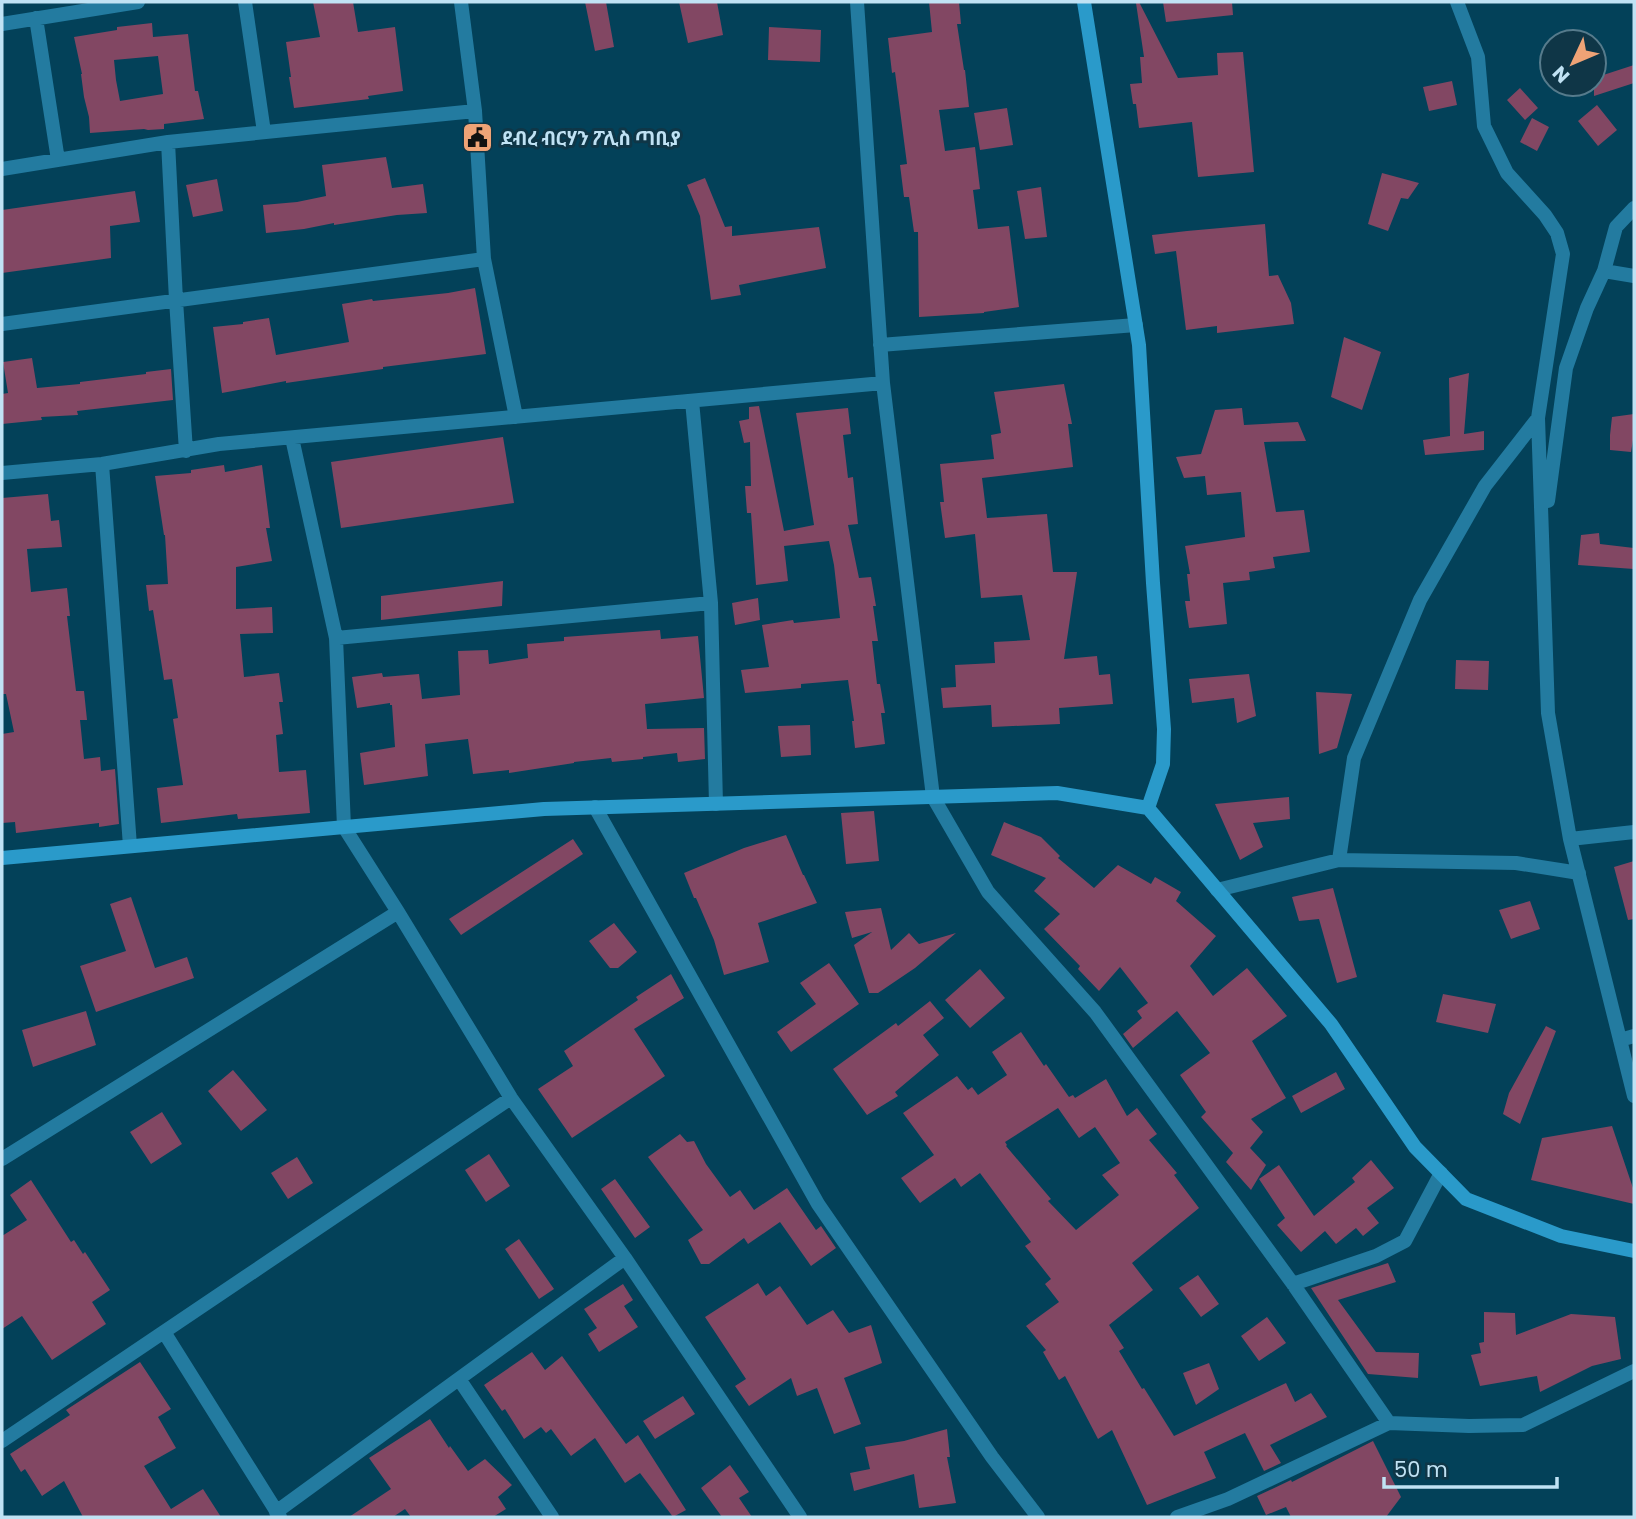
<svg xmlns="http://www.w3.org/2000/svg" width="1636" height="1519" font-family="Poppins,'Noto Sans Ethiopic',sans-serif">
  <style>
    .building { fill: #824763; fill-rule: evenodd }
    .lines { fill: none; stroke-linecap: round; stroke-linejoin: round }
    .street { stroke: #237ba0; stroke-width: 14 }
    .secondary { stroke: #2a9aca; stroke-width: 14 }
    .labels { text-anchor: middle; stroke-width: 6; stroke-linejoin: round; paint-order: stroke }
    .poi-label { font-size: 19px; font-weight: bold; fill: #c0e2f4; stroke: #0f3647; text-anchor: start }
  </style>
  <rect width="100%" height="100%" fill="#034159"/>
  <path class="building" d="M313 2H353L358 32 395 27 403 91 368 96 369 99 294 108 289 77H291L286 42 320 37Z
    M585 2H606L614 47 595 51Z
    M679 2H717L723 35 688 43Z
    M929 2H959L961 24H957L964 70H965L969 107 939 110 945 151 975 147 980 189 973 190 978 229 1009 226 1019 307 984 312V313L919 317 918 232H914L909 197H904L900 165 907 164 895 72 892 73 888 38 932 32Z
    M1139 2 1178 78 1218 75 1217 53 1243 52 1254 172 1198 177 1192 122 1139 128 1136 104H1133L1130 84 1142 83 1140 57H1144L1136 3Z
    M1163 2H1232L1233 15 1166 22Z
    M152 23 153 37 188 34 195 91H198L204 119 164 124V129L148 130 144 129 90 133 89 117 84 97 81 74H82L74 37 117 30V27ZM158 56 163 94 120 101 116 80 114 60Z
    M769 27 821 30 820 62 768 60Z
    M1634 65V83L1594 96V78Z
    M1452 81 1457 105 1429 111 1423 87Z
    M1520 88 1538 108 1525 120 1507 100Z
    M1597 105 1617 130 1598 146 1578 121Z
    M1007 108 1013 145 980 150 974 113Z
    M1532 118 1549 127 1537 151 1520 142Z
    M386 157 392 188 423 184 427 213 397 215 334 225V223L304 229 266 233 263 205 297 202 326 196 322 165Z
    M1382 173 1419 183 1408 199 1401 198 1388 231 1368 224Z
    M705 178 725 227 732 226V236L819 227 826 268 739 285 741 295 711 300 700 216 687 185Z
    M217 179 223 211 193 217 186 185Z
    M1041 187 1047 237 1025 239 1017 191Z
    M135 191 140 222 110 226 111 258 2 273V210Z
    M1265 224 1269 276 1278 275 1291 303 1294 324 1217 333V326L1186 330 1176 251 1155 254 1152 235 1187 231Z
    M475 288 486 354 383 367V369L286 383V381L222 393 213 327 243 324V322L269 318 276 355 349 342 342 304 372 299 373 301 448 293Z
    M1344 337 1381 352 1362 410 1331 397Z
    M32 358 37 388 80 384V382L146 374V372L171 369 173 400 77 411 78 415 41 417 42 420 2 424V394L8 393 3 362Z
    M1469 373 1464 434 1484 431V450L1425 455 1423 440 1450 436 1449 378Z
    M1064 384 1072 424H1068L1073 467 982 478 987 518 1047 514 1053 572H1077L1064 659 1097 656 1099 675 1110 674 1113 704 1059 708 1060 724 992 727 991 705 943 708 941 688 956 687 955 665 995 663 994 642 1030 640 1022 595 981 598 975 534 945 538 940 502H944L940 464 994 459 991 435 1001 433 994 392Z
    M759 406 784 531 814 525 796 413 848 408 851 434 843 435 848 478 853 477 858 524 848 525 859 578 871 577 876 606H873L878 641H872L877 684H880L885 713H881L885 744 855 748 852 721H854L848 680 801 684V688L745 693 741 670 769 667 762 625 793 620 794 623 840 618 834 565 829 541 784 546 788 581 756 585 751 513H747L745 486H751L750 442 744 443 739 421 749 419V407Z
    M1242 408 1244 425 1298 422 1306 441 1264 442 1276 512 1304 510 1310 552 1273 557 1275 568 1249 572 1250 580 1223 583 1227 624 1189 628 1185 601H1190L1187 574H1190L1185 546 1245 537 1241 492 1207 495 1205 476 1184 478 1176 457 1201 454 1215 410Z
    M1634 414V434L1631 452 1610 450V435L1612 417Z
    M503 437 514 503 341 528 331 462Z
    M224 465 225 472 262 465 270 528H266L272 561 236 567V609L272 607 273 633 240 634 244 677 279 673 283 702H279L283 734 276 735 279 772 306 770 310 813 238 819 237 814 161 823 157 788 183 785 173 719 178 718 172 679 164 680 153 610 149 611 146 585 168 584 165 535H164L155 476 191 473V470Z
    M48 494 51 521 59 520 62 547 27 549 31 592 67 588 70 616H67L76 691H84L87 720H80L84 759 100 757 101 771 115 769 119 824 99 827V823L16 833 15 822 2 823V734L14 732 6 694H2V498Z
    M1599 533 1600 544 1634 548V569L1578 565 1581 535Z
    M503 581 502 606 381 620V596Z
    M758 598 760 620 735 625 732 603Z
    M660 630 661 639 698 636 704 698 645 704 647 729 704 728 705 759 678 762 677 753 643 757V759L612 762 611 758 574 762V763L509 773V770L473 774 468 739 425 744 428 776 364 785 360 753 395 747 392 705H390V703L357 708 352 677 382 673 383 677 419 674 422 699 460 695 458 651 488 650 489 664 528 658 527 644 564 641V637Z
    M1456 660 1489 661 1488 690 1455 689Z
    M1249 674 1256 716 1237 723 1234 698 1192 703 1189 679Z
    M1316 692 1352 694 1337 748 1319 754Z
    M810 725 811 755 781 757 778 726Z
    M1289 797 1290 819 1253 823 1263 847 1240 860 1215 804Z
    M874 811 879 861 846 864 841 813Z
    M1004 822 1041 837 1060 856 1058 858 1094 888 1118 865 1151 884 1155 877 1181 892 1176 901 1216 936 1190 966 1213 996 1247 968 1287 1016 1252 1041 1286 1098 1251 1119 1263 1132 1250 1148 1266 1165 1251 1190 1226 1162 1233 1153 1201 1117 1206 1112 1180 1075 1210 1053 1177 1011 1133 1048 1123 1034 1142 1018 1137 1011 1148 1003 1120 967 1099 991 1078 969 1080 966 1044 929 1060 914 1034 891 1046 878 991 855Z
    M786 835 803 875H804L817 903 758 923 769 962 724 975 714 940 696 898H694L684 873 744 848Z
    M573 839 583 854 461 935 449 919Z
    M1634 861V919L1628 920 1614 867Z
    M1333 888 1357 977 1337 983 1319 919 1299 921 1292 897Z
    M131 897 155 968 187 957 194 978 96 1012 80 966 126 951 110 904Z
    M1530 901 1540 929 1511 939 1499 910Z
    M881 908 891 950 909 933 919 944 956 933 915 968 878 993H869L854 945 872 932 852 938 845 912Z
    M614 923 637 952 618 968H610L589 941Z
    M829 963 859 1004 791 1052 777 1032 816 1004 800 983Z
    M980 969 1005 998 970 1028 945 1000Z
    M671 974 684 998 634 1029 665 1076 572 1138 538 1089 573 1066 564 1051 638 1000 636 997Z
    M1443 994 1496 1004 1488 1033 1436 1022Z
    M930 1001 944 1018 923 1035 939 1055 895 1092 898 1096 867 1115 833 1069 896 1023 898 1026Z
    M86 1011 96 1045 33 1067 22 1030Z
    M1546 1026 1556 1031 1520 1124 1503 1114 1509 1093Z
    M1021 1032 1044 1066 1046 1064 1069 1097 1073 1095 1075 1098 1106 1079 1127 1116 1137 1108 1157 1134 1149 1140 1177 1173 1174 1175 1199 1208 1132 1263 1153 1290 1109 1325 1124 1348 1119 1351 1142 1389 1144 1388 1174 1436 1286 1383 1295 1402 1311 1393 1327 1417 1270 1445 1281 1463 1264 1471 1245 1433 1204 1452 1216 1478 1147 1505 1112 1430 1098 1439 1065 1376 1059 1380 1043 1352 1046 1350 1026 1326 1059 1302 1045 1284 1051 1279 1025 1246 1031 1242 980 1173 961 1187 955 1178 920 1203 901 1178 934 1155 903 1113 957 1076 968 1090 972 1087 978 1095 1007 1075 992 1052ZM1058 1108 1079 1138 1095 1127 1120 1163 1102 1175 1119 1195 1076 1230 1048 1201 1051 1199 1006 1146 1007 1145 1005 1142Z
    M233 1070 267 1110 241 1131 208 1091Z
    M1336 1072 1345 1089 1301 1113 1292 1096Z
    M162 1112 182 1144 151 1164 130 1132Z
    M1612 1126 1634 1191V1204L1531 1180 1542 1138Z
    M680 1134 687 1142 694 1141 706 1164 730 1197 740 1190 754 1210 787 1188 816 1230 821 1226 836 1248 811 1266 780 1222 748 1244 744 1238 709 1264H701L688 1240 703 1230 648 1157Z
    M489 1154 510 1186 486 1202 465 1170Z
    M297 1157 313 1183 288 1199 271 1173Z
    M1371 1160 1394 1188 1367 1208 1379 1223 1363 1236 1356 1228 1336 1244 1325 1231 1301 1252 1277 1225 1285 1218 1259 1179 1279 1165 1314 1216 1355 1182 1352 1178Z
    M615 1179 650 1227 635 1238 601 1189Z
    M31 1180 71 1242 74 1240 83 1254 85 1252 110 1290 92 1302 106 1324 52 1360 22 1316 2 1329V1236L27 1220 10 1195Z
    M519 1239 554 1289 539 1299 505 1249Z
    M1388 1263 1396 1282 1338 1300 1376 1352 1419 1353 1418 1378 1368 1374 1311 1288Z
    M1198 1275 1219 1304 1201 1317 1179 1288Z
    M758 1283 766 1296 780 1286 807 1325 833 1310 849 1333 871 1325 882 1363 844 1378 861 1424 834 1434 817 1388 797 1396 791 1378 749 1406 735 1386 746 1379 705 1317Z
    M623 1284 633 1300 624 1306 638 1327 599 1352 588 1334 597 1328 584 1309Z
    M1484 1312 1515 1313 1516 1335 1571 1314 1615 1317 1621 1359 1592 1366 1540 1392 1537 1376 1480 1386 1471 1355 1481 1353 1479 1343 1484 1342Z
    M1267 1317 1286 1343 1259 1361 1241 1336Z
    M532 1352 545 1370 562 1356 626 1444 638 1435 686 1510 673 1517 640 1473 625 1483 595 1438 571 1456 551 1429 546 1433 541 1427 524 1439 505 1409 502 1411 484 1385Z
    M140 1362 171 1409 158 1417 176 1448 144 1466 171 1509 203 1489 221 1517H83L64 1481 42 1496 25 1469 21 1472 10 1454 70 1415 66 1410Z
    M1209 1363 1219 1389 1196 1405 1183 1373Z
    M683 1396 695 1414 655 1439 643 1421Z
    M430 1419 449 1448 450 1446 468 1471 485 1459 512 1485 498 1497 506 1509 493 1517H411L405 1509 393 1517H349L391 1489 369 1458Z
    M947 1429 950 1457H947L956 1503 919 1508 914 1474 854 1491 850 1473 870 1469 865 1447 904 1441Z
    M1373 1441 1401 1497 1386 1517H1291L1286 1507 1266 1515 1257 1496 1291 1480 1292 1482Z
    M730 1465 749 1492 739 1498 752 1517H722L701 1488Z"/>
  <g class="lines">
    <path class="street" d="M245 2 264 132
      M461 2 475 111 484 259 516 417
      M857 2 883 383
      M36 18 58 160
      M2 24 138 2
      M168 142 475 111
      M2 169 168 142 176 300 186 451
      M1604 271 1634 276
      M2 324 484 259
      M880 345 1136 325
      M692 401 711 603 716 804
      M1538 418 1548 713 1570 839
      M292 438 336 638
      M102 464 130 846
      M2 473 102 464 219 444 883 383 933 797 988 892 1095 1012 1293 1284 1389 1423
      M1548 501 1566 368 1587 308 1604 271 1616 227 1634 208
      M711 603 336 638 344 827 398 912 511 1098 625 1258 800 1517
      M595 807 818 1204 992 1457 1038 1517
      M1634 832 1570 839 1634 1096
      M1339 860 1354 758 1420 600 1485 486 1538 418 1563 254 1557 233 1545 215 1507 173 1484 126 1478 57 1457 2
      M1217 890 1339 860 1516 863 1579 873
      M1620 1040 1634 1036
      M2 1159 398 912
      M1293 1284 1376 1256 1405 1241 1441 1173
      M164 1332 280 1517
      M459 1379 552 1517
      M2 1441 511 1098
      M276 1512 625 1258
      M1177 1517 1228 1499 1389 1423 1469 1426 1523 1425 1634 1371"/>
    <path class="secondary" d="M1084 2 1139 345 1153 583 1164 729 1163 764 1148 808
      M2 858 544 809 1057 793 1148 808 1331 1024 1415 1147 1466 1199 1561 1236 1634 1251"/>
  </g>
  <defs>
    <symbol id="civic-square" viewBox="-11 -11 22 22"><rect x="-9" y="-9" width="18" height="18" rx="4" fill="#efa376" stroke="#0f3647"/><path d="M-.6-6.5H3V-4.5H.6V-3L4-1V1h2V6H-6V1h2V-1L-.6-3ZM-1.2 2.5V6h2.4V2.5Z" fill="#111"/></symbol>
  </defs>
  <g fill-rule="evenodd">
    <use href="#civic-square" x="460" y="120" width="35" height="35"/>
  </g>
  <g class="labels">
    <g class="poi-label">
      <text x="501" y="145">ደብረ ብርሃን ፖሊስ ጣቢያ</text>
    </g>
  </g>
  <rect width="1636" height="1519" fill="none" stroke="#c0e2f4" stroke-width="7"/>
  <g transform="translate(1573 63) rotate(226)"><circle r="33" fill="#0f3647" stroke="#567b8c" stroke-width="2"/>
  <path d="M0-5L12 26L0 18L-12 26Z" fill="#efa376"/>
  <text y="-10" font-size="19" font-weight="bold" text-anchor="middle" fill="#c0e2f4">N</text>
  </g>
  <path d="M1384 1477v10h173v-10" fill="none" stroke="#c0e2f4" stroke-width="3.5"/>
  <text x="1394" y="1477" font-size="21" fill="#c0e2f4" stroke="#0f3647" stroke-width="5" paint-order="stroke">50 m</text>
</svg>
